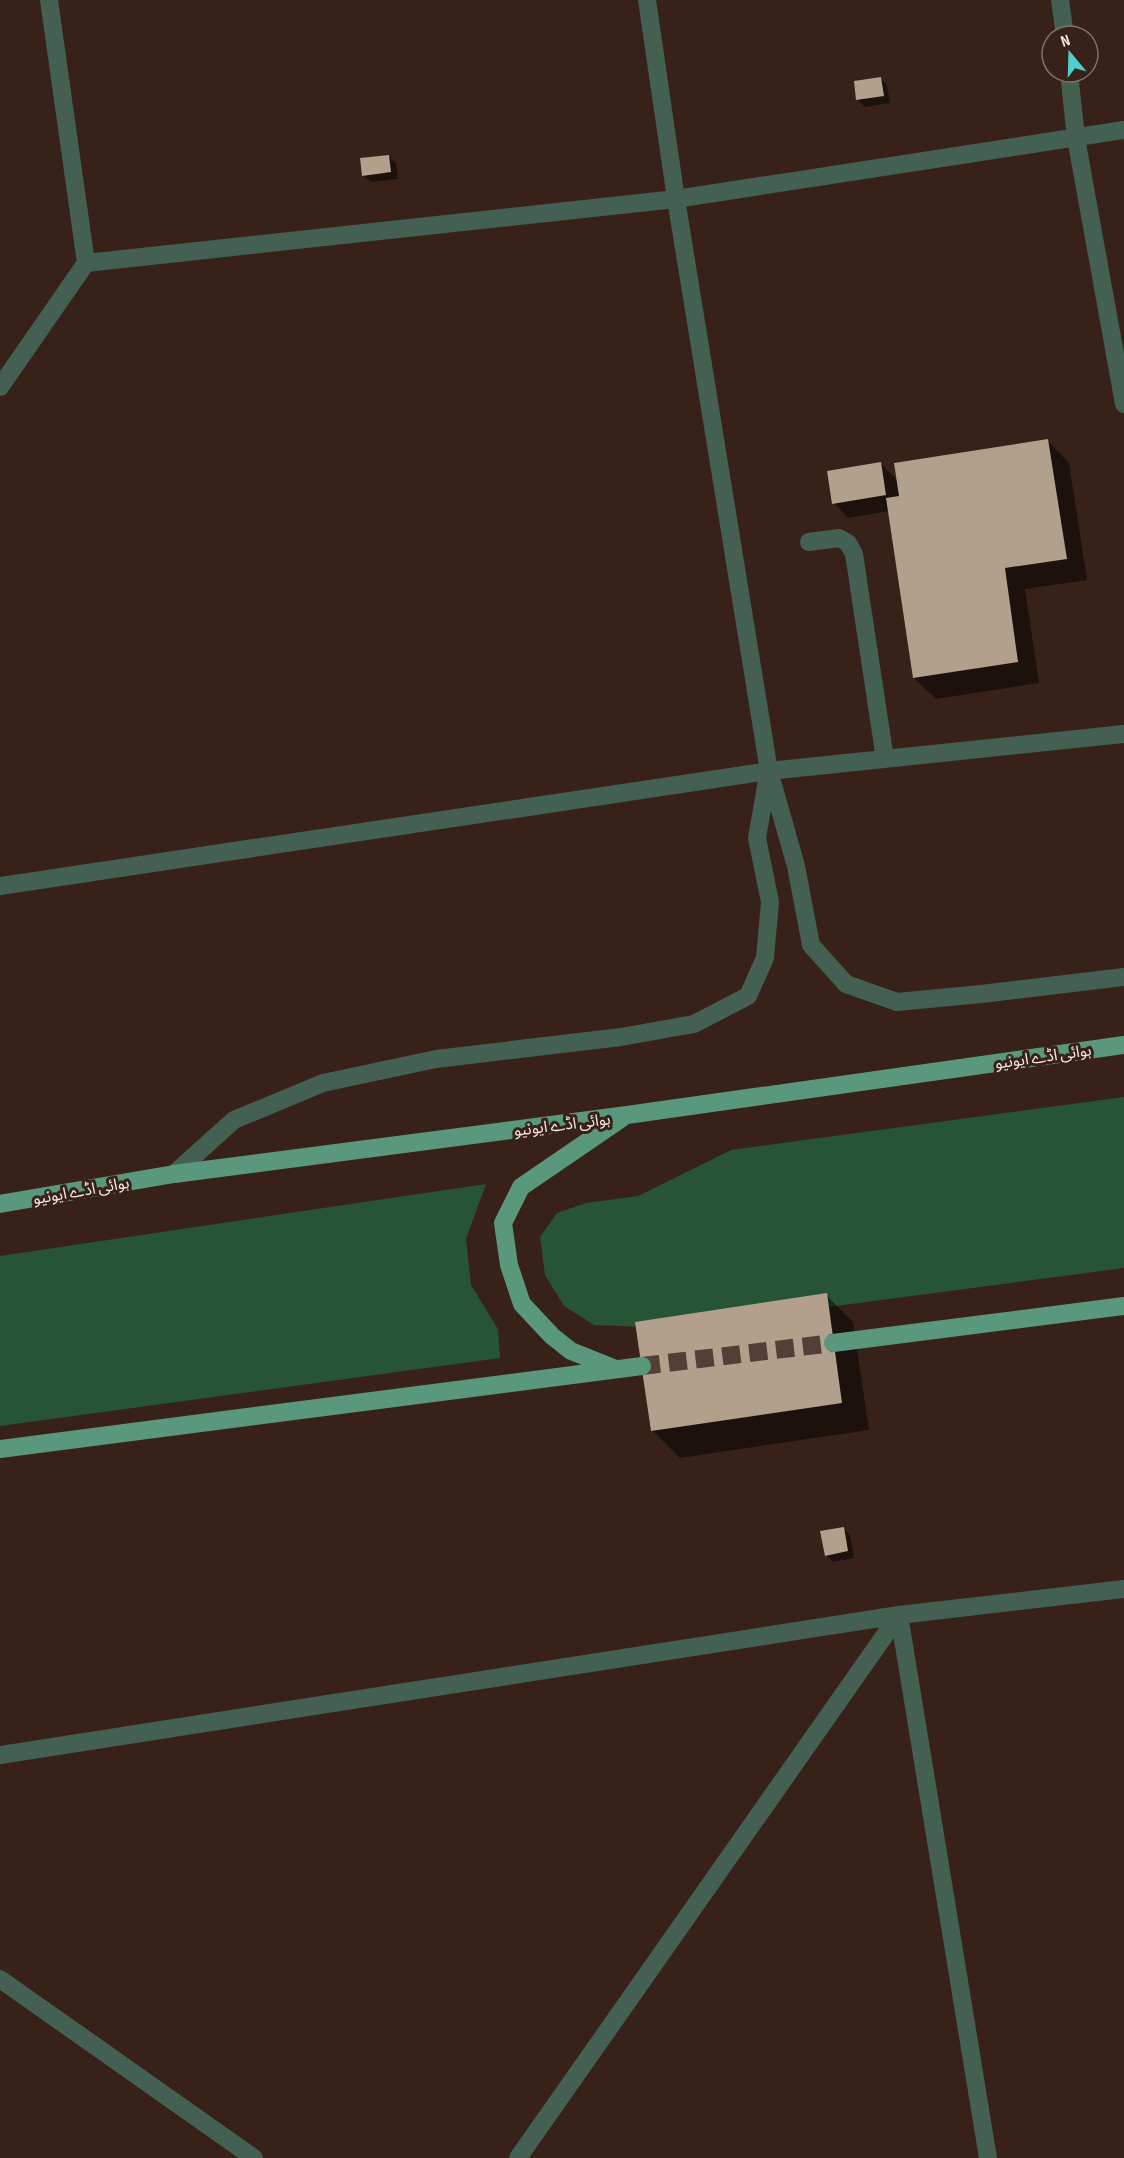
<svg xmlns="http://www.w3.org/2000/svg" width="1124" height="2158" font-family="'Sofia Sans Condensed','Noto Sans Arabic',sans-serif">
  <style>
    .green { fill: #275434 }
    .shadow { fill: #0007 }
    .building { fill: #b3a08c }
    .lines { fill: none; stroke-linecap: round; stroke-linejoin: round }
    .major-tunnel { stroke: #543f37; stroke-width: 18; stroke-dasharray: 18 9; stroke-linecap: butt }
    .minor { stroke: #436053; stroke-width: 18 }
    .major { stroke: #59987c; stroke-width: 18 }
    .labels { text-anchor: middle; stroke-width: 6; stroke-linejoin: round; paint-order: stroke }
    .street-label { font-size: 16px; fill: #f7e8e2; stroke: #372119 }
  </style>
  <rect width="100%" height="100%" fill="#372119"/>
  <path class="green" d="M1124 1097V1268L668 1328 594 1325 564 1306 545 1275 540 1237 557 1213 586 1203 638 1196 731 1150Z
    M486 1184 466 1239 471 1285 498 1329 500 1358 0 1426V1256Z"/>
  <path class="shadow" d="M880 78 887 85 890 103 865 107 858 100Z
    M389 156 396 163 398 179 371 182 363 175Z
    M1048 441 1069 463 1087 580 1025 589 1039 683 936 699 914 678 889 511 848 518 834 503 881 464 898 481Z
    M826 1295 853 1322 869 1430 680 1458 653 1431Z
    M843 1528 850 1535 854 1558 833 1562 826 1555Z"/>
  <path class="building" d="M881 77 884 96 856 100 854 81Z
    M389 155 391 172 362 176 360 158Z
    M1048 439 1067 559 1005 568 1018 662 913 678 886 498 899 496 894 463Z
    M881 462 886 495 832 504 827 471Z
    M827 1293 842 1403 651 1431 635 1322Z
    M844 1527 848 1551 825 1556 820 1531Z"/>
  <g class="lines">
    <path class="major-tunnel" d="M642 1366 833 1343"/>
    <path class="minor" d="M647 0 676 199 769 771 796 866 811 945 846 984 897 1002 981 994 1124 977
      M1060 0 1065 36
      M1069 72 1076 138 1124 404
      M86 263 676 199 1124 130
      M0 387 86 263 49 0
      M809 542 839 538 848 543 854 554 885 759
      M0 886 769 771 1124 734
      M174 1174 234 1120 323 1083 436 1059 621 1037 694 1024 748 996 765 958 770 902 757 838 768 775
      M899 1615 988 2158
      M0 1755 899 1615 1124 1589
      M0 1979 254 2158
      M518 2158 899 1615"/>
    <path class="major" d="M0 1204 174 1174 627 1115 1124 1045
      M833 1343 1124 1306
      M616 1369 571 1351 552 1336 522 1304 509 1265 503 1223 521 1187 622 1118
      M0 1449 642 1366"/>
  </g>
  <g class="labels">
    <g class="street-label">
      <text transform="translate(1043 1056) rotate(-8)" y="6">ہوائی اڈے ایونیو</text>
      <text transform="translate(562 1124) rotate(-7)" y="6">ہوائی اڈے ایونیو</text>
      <text transform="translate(81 1190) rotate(-10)" y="6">ہوائی اڈے ایونیو</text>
    </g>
  </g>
  <g transform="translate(1070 54) rotate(341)"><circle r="28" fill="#372119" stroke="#847169" stroke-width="1.5"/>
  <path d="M0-4.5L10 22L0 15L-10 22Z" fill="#52cdcd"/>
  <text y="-9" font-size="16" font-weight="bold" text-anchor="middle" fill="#f7e8e2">N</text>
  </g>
</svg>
